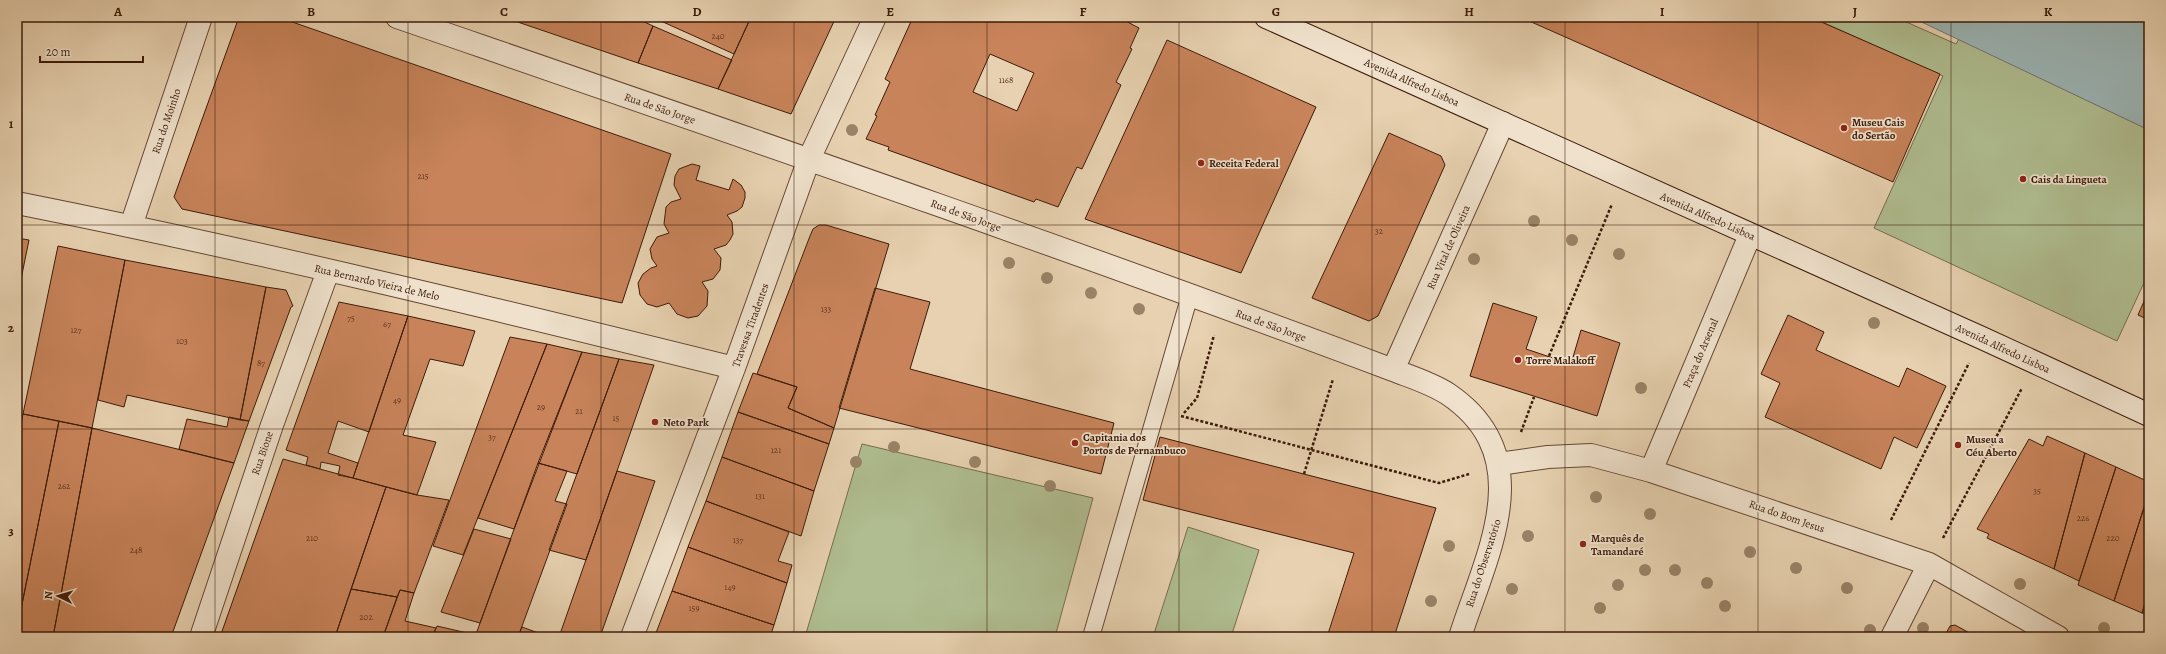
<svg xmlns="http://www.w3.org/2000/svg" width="2166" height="654" font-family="Alegreya,serif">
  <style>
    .green { fill: #afbd90; stroke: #766c4d }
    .water { fill: #9bb5b6; stroke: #757771 }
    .building { fill: #c8835a; stroke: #3c1b0a; fill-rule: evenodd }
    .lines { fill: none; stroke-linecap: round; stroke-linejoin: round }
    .lane-casing { stroke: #674834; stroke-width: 18 }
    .street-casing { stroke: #674834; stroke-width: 24 }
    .secondary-casing { stroke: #3c1b0a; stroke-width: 24 }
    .path { stroke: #3c1b0a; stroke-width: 2.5; stroke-dasharray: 3 2; stroke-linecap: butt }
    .lane { stroke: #efe1cc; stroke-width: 16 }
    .street { stroke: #efe1cc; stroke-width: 22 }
    .secondary { stroke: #efe1cc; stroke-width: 22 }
    .tree { fill: #998367 }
    .grid { fill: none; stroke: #3c1b0a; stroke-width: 1; stroke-opacity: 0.55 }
    .poi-dot { fill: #8f2418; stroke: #efe1cc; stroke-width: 1.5 }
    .labels { text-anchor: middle; stroke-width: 3.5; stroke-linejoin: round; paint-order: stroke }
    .number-label { font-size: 9px; fill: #5f351e }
    .street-label { font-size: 11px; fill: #3c1b0a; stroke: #efe1cc }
    .poi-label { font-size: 11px; font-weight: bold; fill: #3c1b0a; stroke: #efe1cc; text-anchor: start }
    .neatline { fill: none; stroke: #3c1b0a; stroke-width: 1.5 }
    .grid-label { font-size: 13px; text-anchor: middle; font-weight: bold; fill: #3c1b0a }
  </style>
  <rect width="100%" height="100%" fill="#e7d1b0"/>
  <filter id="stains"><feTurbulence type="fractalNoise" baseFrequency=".005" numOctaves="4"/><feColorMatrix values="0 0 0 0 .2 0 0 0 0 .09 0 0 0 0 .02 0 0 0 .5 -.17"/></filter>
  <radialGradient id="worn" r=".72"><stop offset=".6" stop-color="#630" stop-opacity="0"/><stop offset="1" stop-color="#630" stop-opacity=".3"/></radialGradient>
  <path class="green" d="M1811 17H1895L1956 44 1959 39 2149 130V272L2117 341 1874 228 1943 76Z
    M862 444 1093 498 1055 637H805Z
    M1188 527 1259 550 1231 637H1153Z"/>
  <path class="water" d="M1911 17H2149V130Z"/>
  <path class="building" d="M239 17H278L671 154 622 303 182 209 174 197Z
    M503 17H634L653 26 638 63Z
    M652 17H751L734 54Z
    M751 17H836L791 114 718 89Z
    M913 17H1118L1139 28 1130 48 1132 49 1116 82 1121 85 1082 169 1077 167 1058 207 1036 199 1034 202 888 150 889 147 866 139 877 116 875 115 890 82 885 79ZM990 54 1034 73 1017 111 973 92Z
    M1520 17H1810L1940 74 1893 182Z
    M653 26 732 60 718 89 638 63Z
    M1167 40 1316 107 1241 273 1085 219Z
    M1389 133 1441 156 1445 165 1378 316 1369 321 1312 298Z
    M692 164 700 166 696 180 729 190 733 179 741 185 745 192V198L742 207 737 211 727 215 732 222 733 234 730 240 726 245 714 249 721 258 720 270 713 279 702 282 708 291 707 306 698 316 688 318 677 314 669 303 657 307 647 304 640 295 638 283 643 274 651 268 657 266 652 259 650 249 657 237 669 233 664 224 666 207 671 202 681 199 674 185 675 176 679 169Z
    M819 225H826L889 244 834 428 788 408 797 387 757 374 810 236 813 229Z
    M17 238 29 240 17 299Z
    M58 246 125 260 92 428 23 414Z
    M125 260 266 287 240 420 127 395 124 407 98 400Z
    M266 287 286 290 293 306 291 307 249 421 240 420Z
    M875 288 930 302 910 369 1114 423 1101 474 839 408Z
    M2149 290V320L2138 315Z
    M339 302 408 316 369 432 338 421 328 453 358 463 353 478 338 475 340 466 321 462 320 469 306 465 308 457 286 450Z
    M1493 303 1537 317 1526 349 1571 364 1581 330 1620 343 1597 416 1470 376Z
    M1788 315 1824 332 1816 350 1838 360 1899 387 1907 368 1946 386 1917 448 1894 437 1881 469 1765 417 1780 383 1761 374Z
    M408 316 475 331 463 366 430 359 403 435 436 442 417 495 353 478Z
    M510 337 547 344 463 555 433 546Z
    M547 344 582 352 514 529 478 518Z
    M582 352 619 359 577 474 538 463Z
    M619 359 654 365 586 560 549 550Z
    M753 373 797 387 788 408 834 428 829 444 738 412Z
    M738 412 829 444 814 491 722 457Z
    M23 414 59 421 17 629V445Z
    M229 417 249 421 234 463 179 449 187 419 227 427Z
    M59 421 92 428 53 637H17V629Z
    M92 428 234 463 171 637H53Z
    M2047 436 2085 453 2054 569 1987 538 1989 534 1977 529 2029 439 2043 446Z
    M1160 437 1436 508 1394 637H1327L1354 553 1143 500Z
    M2085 453 2116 467 2079 581 2054 569Z
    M722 457 814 491 801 536 706 501Z
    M283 459 386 487 335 637H220Z
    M538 463 567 471 555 501 567 504 518 637H475Z
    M2116 467 2149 482V492L2114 601 2078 585Z
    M617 471 655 481 600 637H559Z
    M386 487 417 495 449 500 414 593 400 590 397 597 351 589Z
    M2149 492V591L2142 613 2114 601Z
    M706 501 789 532 778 561 792 565 787 583 688 547Z
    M474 529 511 539 480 623 441 612Z
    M688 547 787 583 774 625 672 591Z
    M351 589 397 597 383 637H335Z
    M400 590 414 593 405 621 436 628 432 637H383Z
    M672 591 774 625 770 637H666L656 633Z
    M2149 591V616L2142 613Z
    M1955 625 1975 636V637H1944L1950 626Z
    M437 626 476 635 475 637H432Z
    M522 627 544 635V637H518Z"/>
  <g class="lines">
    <defs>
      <path id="lane" d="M1091 637 1190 295"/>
      <path id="street" d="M397 17C730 132 1063 246 1393 370 1411 377 1431 383 1448 394 1541 457 1486 555 1460 637
        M17 203C258 251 496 309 734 368
        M131 226 201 17
        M1393 370 1503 123
        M1499 464 1548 457 1591 455 1651 471 1929 564 2058 637
        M1651 471 1750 235
        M201 637 272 425 328 271
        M632 637 734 368 809 159 875 17
        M1892 637 1929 564"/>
      <path id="secondary" d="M1266 17 1982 338 2149 415"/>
    </defs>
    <use href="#lane" class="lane-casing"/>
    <use href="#street" class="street-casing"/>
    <use href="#secondary" class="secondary-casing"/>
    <path class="path" d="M1549 356 1612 204
      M1184 413 1197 398 1214 335
      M1181 416 1439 483 1469 474
      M1521 432 1534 397
      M1304 474 1333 379
      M1891 520 1969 363
      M1943 538 2022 388"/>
    <use href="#lane" class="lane"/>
    <use href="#street" class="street"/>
    <use href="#secondary" class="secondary"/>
  </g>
  <g class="tree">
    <circle cx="852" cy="130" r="6"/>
    <circle cx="1534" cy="221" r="6"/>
    <circle cx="1572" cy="240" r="6"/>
    <circle cx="1619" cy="254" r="6"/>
    <circle cx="1474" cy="259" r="6"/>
    <circle cx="1009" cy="263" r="6"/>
    <circle cx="1047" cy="278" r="6"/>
    <circle cx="1091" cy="293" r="6"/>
    <circle cx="1139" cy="309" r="6"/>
    <circle cx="1874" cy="323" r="6"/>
    <circle cx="1641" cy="388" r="6"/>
    <circle cx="894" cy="447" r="6"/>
    <circle cx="856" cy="462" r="6"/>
    <circle cx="975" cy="462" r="6"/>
    <circle cx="1050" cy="486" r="6"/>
    <circle cx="1596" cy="497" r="6"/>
    <circle cx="1650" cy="514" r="6"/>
    <circle cx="1528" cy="536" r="6"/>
    <circle cx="1449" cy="546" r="6"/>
    <circle cx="1750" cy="552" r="6"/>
    <circle cx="1796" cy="568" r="6"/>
    <circle cx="1645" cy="570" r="6"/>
    <circle cx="1675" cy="570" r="6"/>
    <circle cx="1707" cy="583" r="6"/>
    <circle cx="2020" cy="584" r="6"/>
    <circle cx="1618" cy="585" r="6"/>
    <circle cx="1847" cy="588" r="6"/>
    <circle cx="1512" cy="589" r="6"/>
    <circle cx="1431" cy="601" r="6"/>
    <circle cx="1725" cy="606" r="6"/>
    <circle cx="1600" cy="608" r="6"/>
    <circle cx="1923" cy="628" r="6"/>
    <circle cx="2104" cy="628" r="6"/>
    <circle cx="1870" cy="630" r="6"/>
  </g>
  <path class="grid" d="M215 17V637M408 17V637M601 17V637M794 17V637M987 17V637M1179 17V637M1372 17V637M1565 17V637M1758 17V637M1951 17V637M17 225H2149M17 429H2149"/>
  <g class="poi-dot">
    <circle cx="1844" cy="128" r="4"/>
    <circle cx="1201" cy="163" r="4"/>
    <circle cx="2023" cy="179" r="4"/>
    <circle cx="1518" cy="360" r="4"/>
    <circle cx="655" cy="422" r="4"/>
    <circle cx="1075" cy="443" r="4"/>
    <circle cx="1958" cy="445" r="4"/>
    <circle cx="1583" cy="544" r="4"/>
  </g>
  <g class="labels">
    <g class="number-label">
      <text x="718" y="39">240</text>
      <text x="1006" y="83">1168</text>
      <text x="423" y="179">215</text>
      <text x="1379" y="234">32</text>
      <text x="826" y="312">133</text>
      <text x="351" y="321">75</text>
      <text x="387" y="327">67</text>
      <text x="76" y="333">127</text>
      <text x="182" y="344">103</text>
      <text x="261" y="366">87</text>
      <text x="397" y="403">49</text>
      <text x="541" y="410">29</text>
      <text x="579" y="414">21</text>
      <text x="616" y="421">15</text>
      <text x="492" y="440">37</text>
      <text x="776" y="453">121</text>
      <text x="64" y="489">262</text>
      <text x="2037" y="494">35</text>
      <text x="760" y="499">131</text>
      <text x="2083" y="521">226</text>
      <text x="312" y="541">210</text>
      <text x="2113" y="541">220</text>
      <text x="738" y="543">137</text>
      <text x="136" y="553">248</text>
      <text x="730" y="590">149</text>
      <text x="694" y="611">159</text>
      <text x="366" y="620">202</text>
    </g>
    <g class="street-label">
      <text transform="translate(1412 82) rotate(24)" y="4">Avenida Alfredo Lisboa</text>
      <text transform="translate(660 108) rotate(19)" y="4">Rua de São Jorge</text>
      <text transform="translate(166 121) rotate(-71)" y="4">Rua do Moinho</text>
      <text transform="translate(966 215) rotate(20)" y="4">Rua de São Jorge</text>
      <text transform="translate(1708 216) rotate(24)" y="4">Avenida Alfredo Lisboa</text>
      <text transform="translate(1448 247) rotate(-66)" y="4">Rua Vital de Oliveira</text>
      <text transform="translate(377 282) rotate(13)" y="4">Rua Bernardo Vieira de Melo</text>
      <text transform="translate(750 325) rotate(-70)" y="4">Travessa Tiradentes</text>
      <text transform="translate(1271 325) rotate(20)" y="4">Rua de São Jorge</text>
      <text transform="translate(2003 348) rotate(25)" y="4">Avenida Alfredo Lisboa</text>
      <text transform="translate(1700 353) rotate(-67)" y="4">Praça do Arsenal</text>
      <text transform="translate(262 453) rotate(-71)" y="4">Rua Bione</text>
      <text transform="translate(1787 516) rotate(19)" y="4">Rua do Bom Jesus</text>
      <text transform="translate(1483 563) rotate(-72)" y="4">Rua do Observatório</text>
    </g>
    <g class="poi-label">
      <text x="1852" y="126">Museu Cais<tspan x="1852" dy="13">do Sertão</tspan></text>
      <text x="1209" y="167">Receita Federal</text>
      <text x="2031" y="183">Cais da Lingueta</text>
      <text x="1526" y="364">Torre Malakoff</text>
      <text x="663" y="426">Neto Park</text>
      <text x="1083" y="441">Capitania dos<tspan x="1083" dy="13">Portos de Pernambuco</tspan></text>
      <text x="1966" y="443">Museu a<tspan x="1966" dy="13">Céu Aberto</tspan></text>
      <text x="1591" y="542">Marquês de<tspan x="1591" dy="13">Tamandaré</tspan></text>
    </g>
  </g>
  <rect width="2166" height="654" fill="none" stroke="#e7d1b0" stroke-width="44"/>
  <g transform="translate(58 596) rotate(275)" stroke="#efe1cc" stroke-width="3" paint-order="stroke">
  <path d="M0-3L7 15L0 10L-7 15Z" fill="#3c1b0a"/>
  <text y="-6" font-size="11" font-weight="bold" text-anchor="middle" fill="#3c1b0a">N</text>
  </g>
  <path d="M40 56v6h103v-6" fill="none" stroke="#3c1b0a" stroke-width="2"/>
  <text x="46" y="56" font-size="12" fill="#3c1b0a" stroke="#efe1cc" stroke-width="3" paint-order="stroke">20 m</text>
  <rect x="22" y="22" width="2122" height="610" class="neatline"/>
  <g class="grid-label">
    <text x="118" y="16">A</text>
    <text x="311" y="16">B</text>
    <text x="504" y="16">C</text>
    <text x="697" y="16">D</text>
    <text x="890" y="16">E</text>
    <text x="1083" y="16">F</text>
    <text x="1276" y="16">G</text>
    <text x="1469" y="16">H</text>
    <text x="1662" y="16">I</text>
    <text x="1855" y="16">J</text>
    <text x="2048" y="16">K</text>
    <text x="11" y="128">1</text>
    <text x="11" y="332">2</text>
    <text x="11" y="535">3</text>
  </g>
  <rect width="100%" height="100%" filter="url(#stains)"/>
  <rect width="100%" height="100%" fill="url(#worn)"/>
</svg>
